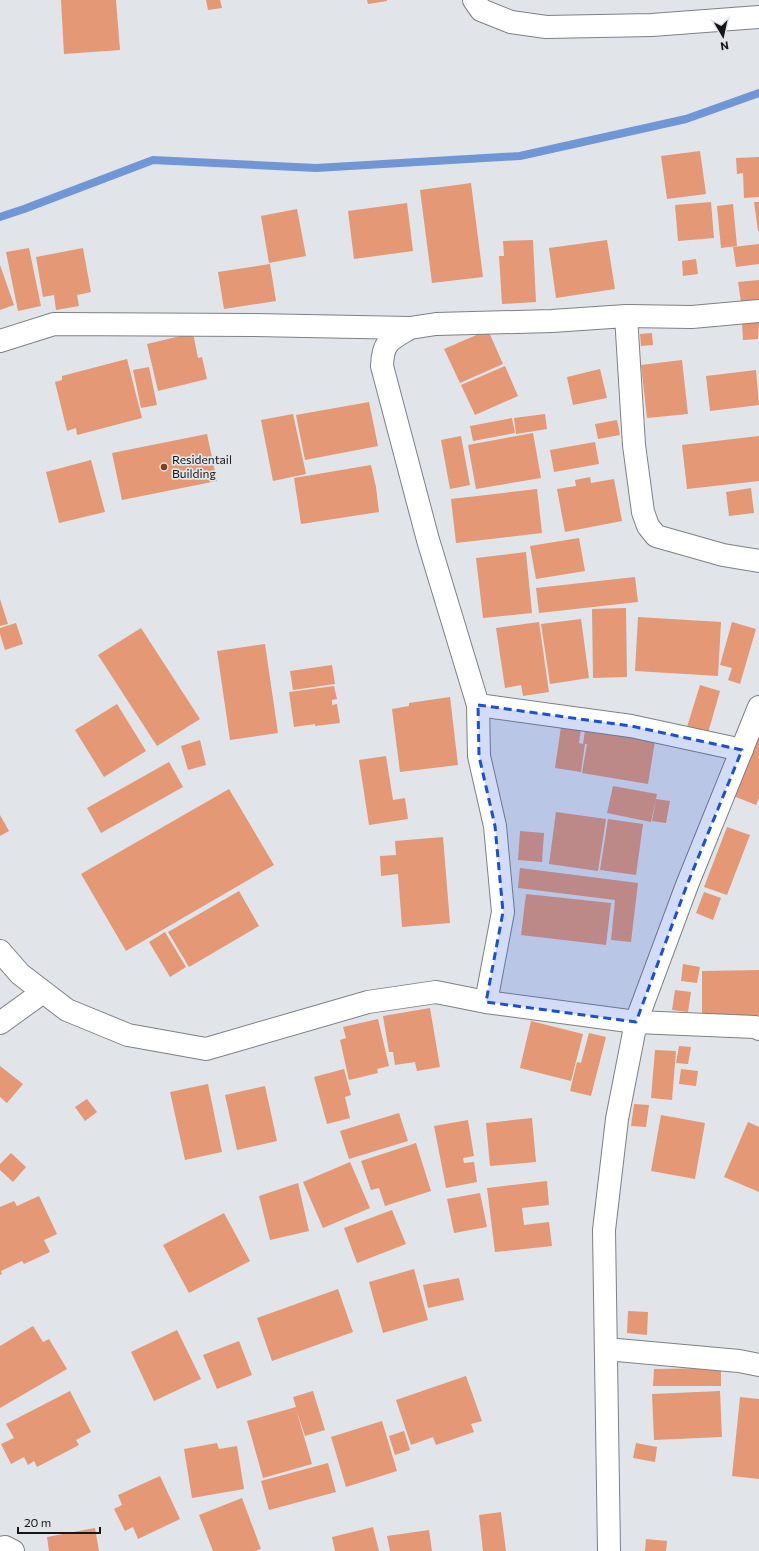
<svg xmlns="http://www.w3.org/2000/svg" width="759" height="1551" font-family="Commissioner,sans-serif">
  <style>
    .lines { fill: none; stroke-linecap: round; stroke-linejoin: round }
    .stream { stroke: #7196d5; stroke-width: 8 }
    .building { fill: #e49875 }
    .street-casing { stroke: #7e8084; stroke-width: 24 }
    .secondary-casing { stroke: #7e8084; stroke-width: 24 }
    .street { stroke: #fff; stroke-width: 22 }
    .secondary { stroke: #fff; stroke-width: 22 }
    .marked { fill: #1d4ed8; fill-opacity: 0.2; stroke: #1d4ed8; stroke-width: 3; stroke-dasharray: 8 5; stroke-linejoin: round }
    .poi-dot { fill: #853f1b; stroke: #e1e4e9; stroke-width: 1.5 }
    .labels { text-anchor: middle; stroke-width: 3.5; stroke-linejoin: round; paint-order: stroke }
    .poi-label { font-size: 12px; fill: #151617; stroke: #e1e4e9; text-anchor: start }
  </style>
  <rect width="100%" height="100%" fill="#e1e4e9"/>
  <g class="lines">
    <path class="stream" d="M0 217 24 209 153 160 316 168 520 156 686 119 759 93"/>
  </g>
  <path class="building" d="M61 0H116L120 50 64 54Z
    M206 0H220L222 8 208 10Z
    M367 0H387V1L368 4Z
    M700 151 706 194 667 199 661 156Z
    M759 157V197L744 198 743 173 737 174 736 158Z
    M471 183 483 277 432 283 420 190Z
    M711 202 714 238 678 241 675 205Z
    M754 202H759V231H758Z
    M407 203 413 251 354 259 348 211Z
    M733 204 737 246 721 248 717 206Z
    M297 209 306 256 269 263 261 216Z
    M533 240 536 302 502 304 499 256H504L503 241Z
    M607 240 615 289 556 298 549 248Z
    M759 244V264L736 267 733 247Z
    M29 248 41 306 18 311 6 252Z
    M83 248 91 292 77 295 79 306 56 310 54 295 43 297 36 257Z
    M696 259 698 274 683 276 682 261Z
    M270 264 276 301 224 309 218 272Z
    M0 265 14 305 0 310Z
    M759 280V300L741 302 738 282Z
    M759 321 758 339 743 340 742 323Z
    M488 330 503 364 460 383 444 349Z
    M193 333 198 358 202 357 207 379 158 391 147 344Z
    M652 333 653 345 641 346 640 334Z
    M127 359 142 418 77 435 76 428 67 431 55 382 62 380V376Z
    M682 360 688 414 647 418 641 365Z
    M505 366 518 396 475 415 461 385Z
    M149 367 157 405 141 408 133 370Z
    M600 369 607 398 573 405 567 377Z
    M756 370 759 405 710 411 706 376Z
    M369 402 378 446 305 460 296 415Z
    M293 414 306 474 273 481 261 420Z
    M545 414 547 429 516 434 514 418Z
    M512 418 515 433 473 441 470 426Z
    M617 420 620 435 598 439 595 424Z
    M533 433 541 478 476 489 468 445Z
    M207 434 217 481 122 500 112 453Z
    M461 436 470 485 450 489 441 440Z
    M759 436V481L687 489 682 445Z
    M595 442 599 464 554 472 550 450Z
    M91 460 105 512 59 523 46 472Z
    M371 465 376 487 379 512 301 524 294 478Z
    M590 477 591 483 614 479 622 521 565 532 557 489 576 486 575 480Z
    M751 488 754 513 729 516 726 492Z
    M537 489 542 533 456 543 451 499Z
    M579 538 585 571 536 579 530 546Z
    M526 552 532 613 483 618 476 558Z
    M635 577 638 602 539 613 536 588Z
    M0 599 8 624 0 626Z
    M626 608 627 677 593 678 592 609Z
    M638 617 721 622 718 676 635 671Z
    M581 619 589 678 550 684 541 624Z
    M539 622 549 692 523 696 521 685 505 688 496 628Z
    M732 622 756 629 740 684 728 680 732 668 720 665Z
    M16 623 23 644 5 650 0 634V628Z
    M141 628 200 719 157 746 98 655Z
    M265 644 278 733 230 740 217 651Z
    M332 665 335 684 293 690 290 671Z
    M700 685 720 691 708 733 687 727Z
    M334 686 337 699 332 700V705L337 704 340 723 315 726V724L294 727 289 692Z
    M450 697 458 765 400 772 392 709 409 706V703Z
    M117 704 146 751 104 777 75 730Z
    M562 720 582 723 579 743 583 744 586 723 656 735 648 784 582 773 587 744H585L581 772 555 768Z
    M759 724V798L756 805 731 795Z
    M200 740 206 765 188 770 181 746Z
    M386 756 393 800 405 798 408 819 369 825 359 760Z
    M169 762 183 787 101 833 87 808Z
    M613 786 657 794 651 822 607 813Z
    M229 789 274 865 126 951 81 874Z
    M656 799 670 801 666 823 652 821Z
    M556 812 606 819 598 871 549 864Z
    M0 815 9 831 0 836Z
    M608 819 643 824 636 875 600 870Z
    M727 827 750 835 727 895 704 887Z
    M520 831 544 833 542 862 518 860Z
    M443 837 450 923 402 927 398 874 381 876 380 856 396 855 395 841Z
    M520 868 638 883 631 942 611 940 615 900 518 888Z
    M239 891 259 926 189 967 168 932Z
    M704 892 721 898 713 920 696 913Z
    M526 894 611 903 606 945 521 935Z
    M165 932 186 967 170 977 149 942Z
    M683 964 700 967 697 983 681 981Z
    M759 970V1015L702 1016V971Z
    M675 990 691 992 688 1012 672 1010Z
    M430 1008 440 1067 417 1071 415 1062 395 1065 393 1052H389L383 1016Z
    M378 1019 389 1066 377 1069 378 1073 349 1080 340 1040 346 1038 343 1027Z
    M531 1021 583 1034 571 1081 520 1068Z
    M589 1033 606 1037 591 1096 570 1091 577 1062 581 1063Z
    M679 1046 691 1047 688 1064 676 1063Z
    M655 1050 676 1051 672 1100 651 1098Z
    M0 1066 23 1084 7 1103 0 1097Z
    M344 1069 351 1095 345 1097 350 1118 327 1124 314 1077Z
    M681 1069 698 1071 696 1086 679 1084Z
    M208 1084 222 1152 185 1160 170 1092Z
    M265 1086 277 1141 237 1150 225 1095Z
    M87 1099 97 1112 85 1121 75 1107Z
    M634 1104 649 1105 646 1127 631 1126Z
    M399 1113 408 1141 349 1159 340 1131Z
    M661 1115 705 1123 695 1179 651 1171Z
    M532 1118 536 1162 490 1166 486 1123Z
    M468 1120 474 1156 463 1158 464 1163 474 1162 477 1182 446 1188 434 1126Z
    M748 1122 759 1127V1192L724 1177Z
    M416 1143 431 1191 385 1206 379 1188 371 1190 361 1161Z
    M11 1153 26 1167 13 1182 0 1170V1164Z
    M350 1162 370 1208 323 1228 303 1182Z
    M547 1181 549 1205 522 1208 524 1225 549 1222 552 1246 495 1252 487 1188Z
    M298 1183 309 1231 270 1240 259 1196Z
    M480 1193 487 1227 454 1233 447 1199Z
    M39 1196 57 1234 44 1240 50 1252 24 1264 22 1261 1 1271 2 1274 0 1275V1207L14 1201 17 1206Z
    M392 1210 406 1244 357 1263 344 1228Z
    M224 1213 250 1261 189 1293 163 1245Z
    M414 1269 428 1320 383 1333 369 1282Z
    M459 1278 464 1300 428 1308 423 1285Z
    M338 1289 353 1332 272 1361 257 1318Z
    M628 1311 648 1312 647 1335 627 1333Z
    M33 1326 43 1342 49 1339 67 1369 0 1408V1346Z
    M177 1330 201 1379 154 1401 131 1352Z
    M239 1341 252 1375 217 1389 203 1355Z
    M721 1368V1386H653L654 1369Z
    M466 1376 482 1421 471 1424 474 1432 436 1445 433 1437 411 1445 396 1400Z
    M70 1391 91 1432 76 1440 79 1445 37 1467 34 1461 28 1465 24 1457 11 1464 1 1444 14 1438 6 1424Z
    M313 1391 325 1430 305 1436 296 1409 312 1464 263 1478 247 1421 296 1407 293 1397Z
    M720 1391 722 1437 654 1440 652 1394Z
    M740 1397 759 1399V1479L732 1476Z
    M382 1421 397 1471 346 1487 331 1437Z
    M404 1431 410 1450 395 1455 389 1436Z
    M217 1443 219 1449 237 1446 244 1489 192 1498 184 1449Z
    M636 1443 657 1447 655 1462 633 1458Z
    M328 1463 336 1492 269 1510 261 1481Z
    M160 1476 180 1519 138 1539 133 1527 125 1531 114 1509 122 1505 118 1495Z
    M242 1498 261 1549 255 1551H213L199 1515Z
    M501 1512 506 1551H483L479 1515Z
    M373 1527 379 1551H335L332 1537Z
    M95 1528 99 1551H49L47 1537Z
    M429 1530 432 1551H390L387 1536Z
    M646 1539 667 1541 666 1551H645Z"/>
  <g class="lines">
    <defs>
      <path id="street" d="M474 0 481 10 511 22 546 27 652 25 759 17
        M626 316 634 445 643 512 648 526 656 536 723 555 759 561
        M410 328C390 340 383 341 382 366L428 540 478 705 479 756 495 826 503 912 486 1002
        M0 341 54 324 254 325 410 328 436 324 552 321 626 316 692 317 759 311
        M478 705 631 726 742 750
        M0 951 20 974 67 1010 128 1035 206 1049 368 1002 436 992 486 1002 636 1022 755 1027 759 1029
        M0 1023 43 992
        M606 1349 739 1361 759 1365
        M0 1548 5 1547 13 1551"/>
      <path id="secondary" d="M609 1551 604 1230 617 1119 636 1022 687 885 759 707"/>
    </defs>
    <use href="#street" class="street-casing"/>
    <use href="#secondary" class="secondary-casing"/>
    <use href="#street" class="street"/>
    <use href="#secondary" class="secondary"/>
  </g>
  <path class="marked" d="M478 705 631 726 742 750 687 885 636 1022 486 1002 503 912 495 826 479 756Z"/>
  <circle class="poi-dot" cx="164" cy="467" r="4"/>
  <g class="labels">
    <g class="poi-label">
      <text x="172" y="464">Residentail<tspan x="172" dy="14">Building</tspan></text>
    </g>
  </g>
  <g transform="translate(723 36) rotate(171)" stroke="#e1e4e9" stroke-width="3" paint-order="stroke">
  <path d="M0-3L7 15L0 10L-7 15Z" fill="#151617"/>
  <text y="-6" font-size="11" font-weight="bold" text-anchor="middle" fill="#151617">N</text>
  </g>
  <path d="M18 1527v6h82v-6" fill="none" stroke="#151617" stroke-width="2"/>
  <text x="24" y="1527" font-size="12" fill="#151617" stroke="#e1e4e9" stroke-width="3" paint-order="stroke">20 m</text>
</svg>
